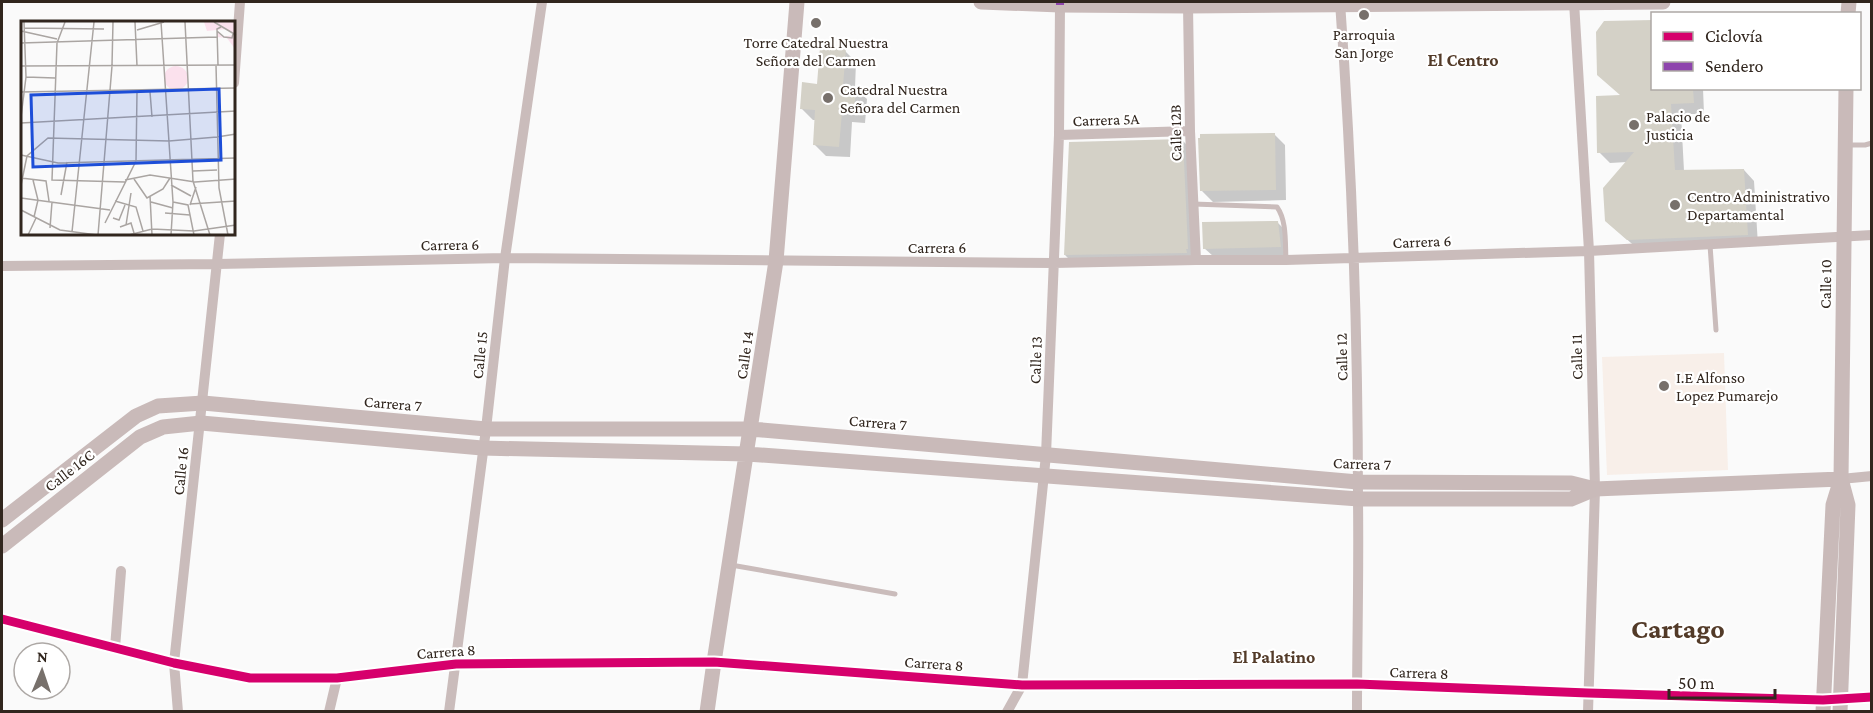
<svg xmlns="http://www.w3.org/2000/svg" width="1873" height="713" font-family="'Crimson Pro',serif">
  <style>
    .built { fill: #f8efe9 }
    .shadow { fill: #0003 }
    .building { fill: #d4d1c7 }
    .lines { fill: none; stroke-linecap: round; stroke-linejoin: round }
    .service { stroke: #cabcbb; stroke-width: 5 }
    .minor { stroke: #cabcbb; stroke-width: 10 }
    .secondary { stroke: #c9bab9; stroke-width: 15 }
    .quiet { stroke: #8e44ad; stroke-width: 8; stroke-dasharray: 15 8; stroke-linecap: butt }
    .cycleway-casing { stroke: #fff; stroke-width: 13 }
    .cycleway { stroke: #d6006c; stroke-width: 9 }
    .poi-dot { fill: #77706b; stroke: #fff; stroke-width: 2 }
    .labels { text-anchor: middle; stroke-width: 4.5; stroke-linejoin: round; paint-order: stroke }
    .poi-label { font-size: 16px; fill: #31261e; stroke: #fff; text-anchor: start }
    .street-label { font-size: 16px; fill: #31261e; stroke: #fff }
    .neighbourhood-label { font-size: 18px; font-weight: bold; fill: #533b29; stroke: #fff }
    .town-label { font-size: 28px; font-weight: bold; fill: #533b29; stroke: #fff }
    .inset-road { fill: none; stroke: #aaa5a2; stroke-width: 1.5 }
    .view { fill: #1d4ed8; fill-opacity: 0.15; stroke: #1d4ed8; stroke-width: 3 }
    .inset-edge { fill: none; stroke: #31261e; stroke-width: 3 }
  </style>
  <rect width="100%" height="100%" fill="#fafafa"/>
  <path class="built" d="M1724 353 1728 470 1607 475 1602 357Z"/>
  <path class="shadow" d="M845 51 856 62 855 88 867 99 865 123 852 122 850 157 826 156 815 145 816 120H813L802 109Z
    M1652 88H1703L1704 114H1681L1684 171 1744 170 1754 181 1758 245 1639 250 1606 221 1627 162 1610 163 1599 152 1623 97Z
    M1274 134 1285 145 1286 200 1213 202 1202 191Z
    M1182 140 1193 151 1198 259 1076 266 1065 255Z
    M1277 222 1286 231 1288 255 1213 256 1204 248Z"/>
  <path class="building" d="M1653 20V88H1693L1694 103 1671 104 1675 170 1744 169 1748 235 1627 240 1605 221 1603 188 1634 152 1597 153 1596 96 1620 95 1597 75 1596 32 1604 21Z
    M820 47 846 49 843 86 856 87 854 113 842 112 839 147 813 145 815 110 800 109 802 82 817 84Z
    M1275 133 1276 190 1200 191 1198 138H1200V134Z
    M1183 139 1188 249H1186L1187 253 1064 255 1069 142Z
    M1278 221 1281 247 1203 249 1202 222Z"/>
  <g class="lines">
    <path class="service" d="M1848 145H1865L1872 143
      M1193 204 1277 207C1287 221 1285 243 1286 260
      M1710 245 1716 330
      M731 565 895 594"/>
    <path class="minor" d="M1340 2C1352 168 1358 335 1358 502 1359 572 1357 642 1357 712
      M1574 2 1589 251 1595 489 1588 712
      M1188 6 1190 131 1196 260
      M234 83 240 2
      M1059 135 1190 131
      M2 266 217 264 505 258 1054 263 1196 260H1286L1589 251 1872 235
      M1841 479 1872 476
      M2 619 174 663 250 678H337L456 664 714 662 1022 685 1357 684 1588 693 1823 700 1872 697
      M115 648 121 571
      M178 712 174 663 220 234
      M329 712 337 678
      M449 712 486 429 505 258 542 2
      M1007 712 1022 685 1046 455 1059 135 1060 5"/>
    <path class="secondary" d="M981 2 1060 5 1188 6 1663 2
      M1848 14 1849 2
      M2 520 136 416 158 406 203 403 486 429H751L1358 482 1571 483 1595 489 1841 479
      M2 546 140 437 163 427 201 423 482 448 747 454 1359 499H1571L1595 489
      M707 712 714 662 776 261 797 2
      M1823 712 1833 505 1841 479
      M1840 712 1848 505 1841 479 1846 88"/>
    <path class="quiet" d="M1060 5V2"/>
    <defs>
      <path id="cycleway" d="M2 619 174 663 250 678H337L456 664 714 662 1022 685 1357 684 1588 693 1823 700 1872 697"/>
    </defs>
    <use href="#cycleway" class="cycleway-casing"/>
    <use href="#cycleway" class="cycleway"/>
  </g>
  <g class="poi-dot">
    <circle cx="1364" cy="15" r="6"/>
    <circle cx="816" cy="23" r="6"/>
    <circle cx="828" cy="98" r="6"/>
    <circle cx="1634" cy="125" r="6"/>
    <circle cx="1675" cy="205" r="6"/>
    <circle cx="1664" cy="386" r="6"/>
  </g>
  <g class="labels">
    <g class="poi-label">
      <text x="1364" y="40" text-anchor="middle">Parroquia<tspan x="1364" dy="18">San Jorge</tspan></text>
      <text x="816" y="48" text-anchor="middle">Torre Catedral Nuestra<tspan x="816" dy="18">Señora del Carmen</tspan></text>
      <text x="840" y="95">Catedral Nuestra<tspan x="840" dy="18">Señora del Carmen</tspan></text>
      <text x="1646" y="122">Palacio de<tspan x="1646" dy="18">Justicia</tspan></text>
      <text x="1687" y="202">Centro Administrativo<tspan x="1687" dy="18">Departamental</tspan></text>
      <text x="1676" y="383">I.E Alfonso<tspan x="1676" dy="18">Lopez Pumarejo</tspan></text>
    </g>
    <g class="street-label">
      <text transform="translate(1106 119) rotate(-2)" y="6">Carrera 5A</text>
      <text transform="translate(1175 133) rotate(-91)" y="6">Calle 12B</text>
      <text transform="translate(1422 241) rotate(-2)" y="6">Carrera 6</text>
      <text transform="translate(450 244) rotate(-1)" y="6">Carrera 6</text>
      <text x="937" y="253">Carrera 6</text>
      <text transform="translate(1825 284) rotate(-89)" y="6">Calle 10</text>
      <text transform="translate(479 355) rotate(-84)" y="6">Calle 15</text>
      <text transform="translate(744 355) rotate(-82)" y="6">Calle 14</text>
      <text transform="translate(1341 357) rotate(-91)" y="6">Calle 12</text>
      <text transform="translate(1576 357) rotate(-91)" y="6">Calle 11</text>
      <text transform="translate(1035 360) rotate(-88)" y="6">Calle 13</text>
      <text transform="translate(393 403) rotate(5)" y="6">Carrera 7</text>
      <text transform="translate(878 422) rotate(5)" y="6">Carrera 7</text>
      <text transform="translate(1362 463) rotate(2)" y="6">Carrera 7</text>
      <text transform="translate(69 470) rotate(-38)" y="6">Calle 16C</text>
      <text transform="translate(180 471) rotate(-84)" y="6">Calle 16</text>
      <text transform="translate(446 651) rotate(-4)" y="6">Carrera 8</text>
      <text transform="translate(934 663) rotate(4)" y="6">Carrera 8</text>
      <text transform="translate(1419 672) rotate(2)" y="6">Carrera 8</text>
    </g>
    <g class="neighbourhood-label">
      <text x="1463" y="66">El Centro</text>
      <text x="1274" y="663">El Palatino</text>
    </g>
    <g class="town-label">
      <text x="1678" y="638">Cartago</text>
    </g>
  </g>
  <g transform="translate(21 21)">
    <rect width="214" height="214" fill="#fafafa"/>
    <path d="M183 1H214V28L206 17 196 16V10L201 16 213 14 205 8 186 10ZM143 57a12 12 0 1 1 24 0a12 12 0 1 1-24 0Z" fill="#fbe1ed"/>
    <path class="inset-road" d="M114 1 116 45M140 1 152 181 150 214M164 1 172 160 189 214M193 1 215 14M3 7 83 8M116 9 143 1M0 10 36 18M196 10 203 16 211 17 212 13M0 22 196 16M36 22 31 159 104 161M36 22 44 1M91 44 92 1M195 44 198 167 207 214M197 44 196 8 200 6M0 45 215 44M5 56 34 57M0 71 215 67M129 71 131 96M0 96 5 56 3 1M0 102 215 90M196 116 215 113M0 134 37 142 215 137M172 150 196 149M0 157 25 160 28 180M113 158 126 177 142 168 149 157M12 159 17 179 13 196M104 159 129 154 174 161 215 158M0 164 6 135 27 117 148 120 196 116M150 164 170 175M40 174 46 141M129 175 131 214M0 177 89 189M94 180 115 186 122 210M130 181 152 187M152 181 167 184 173 214M169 183 215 180M169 184 175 166M0 189 39 209 76 214M144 192 169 194M92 197 98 199 104 184M84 202 115 140 116 71M105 204 110 172M99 206 110 202 113 212M29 207 31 181M51 211 73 1M7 214 15 197M77 214 91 45M108 214 131 208 173 210 215 204"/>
    <path class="view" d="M198 68 200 139 12 146 10 74Z"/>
    <rect width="214" height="214" class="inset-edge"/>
  </g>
  <rect width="1873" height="713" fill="none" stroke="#31261e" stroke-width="6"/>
  <rect x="1651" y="12" width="210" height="78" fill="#ffffff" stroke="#ada8a5" stroke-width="1.5"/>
  <rect x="1663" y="32" width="30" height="9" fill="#d6006c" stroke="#ada8a5" stroke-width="1.5"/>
  <text x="1705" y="42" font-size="18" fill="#31261e">Ciclovía</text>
  <rect x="1663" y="62" width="30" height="9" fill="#8e44ad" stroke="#ada8a5" stroke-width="1.5"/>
  <text x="1705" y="72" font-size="18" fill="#31261e">Sendero</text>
  <g transform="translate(42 671) rotate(2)"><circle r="28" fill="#ffffff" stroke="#ada8a5" stroke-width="1.5"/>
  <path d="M0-4.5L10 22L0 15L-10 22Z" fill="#77706b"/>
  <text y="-9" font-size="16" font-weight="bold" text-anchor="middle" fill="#31261e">N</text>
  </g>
  <path d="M1669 689v9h106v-9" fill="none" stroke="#31261e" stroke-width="3"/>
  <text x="1678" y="689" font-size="18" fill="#31261e" stroke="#ffffff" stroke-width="4.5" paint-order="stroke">50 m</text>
</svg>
